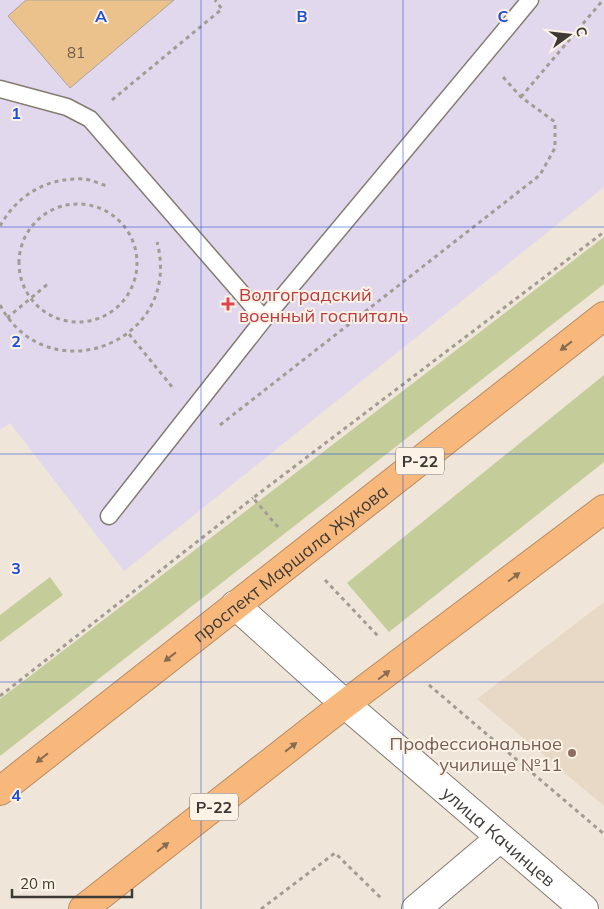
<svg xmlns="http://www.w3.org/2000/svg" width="604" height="909" viewBox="0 0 604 909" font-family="Mulish,sans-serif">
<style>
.built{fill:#e8d9c6}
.medical{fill:#e1d8ed}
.green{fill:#c4cd9a}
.building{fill:#ecc28c;stroke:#ada498}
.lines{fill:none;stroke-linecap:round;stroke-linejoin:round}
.lane-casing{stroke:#847b70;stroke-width:19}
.street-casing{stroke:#847b70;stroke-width:30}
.secondary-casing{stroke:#847b70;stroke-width:30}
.highway-casing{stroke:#b78c63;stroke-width:30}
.path{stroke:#a39c93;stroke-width:3;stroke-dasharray:4 4;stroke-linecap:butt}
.lane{stroke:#fff;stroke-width:16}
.street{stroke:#fff;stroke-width:28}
.secondary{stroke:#fff;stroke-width:28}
.highway{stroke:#f8b87c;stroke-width:28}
.oneway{fill:#886c51}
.grid{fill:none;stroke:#1d4ed8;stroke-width:1;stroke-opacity:0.55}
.health-dot{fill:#e0444e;stroke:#fcf2e5;stroke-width:2}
.education-dot{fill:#8d6e63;stroke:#fcf2e5;stroke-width:2}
.labels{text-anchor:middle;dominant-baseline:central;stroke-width:4;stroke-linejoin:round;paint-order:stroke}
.number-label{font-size:15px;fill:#695c4b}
.shield{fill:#fcf2e5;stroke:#76716a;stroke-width:1}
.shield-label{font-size:16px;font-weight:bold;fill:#3d3a35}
.health-label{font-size:18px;fill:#be3a42;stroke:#fcf2e5;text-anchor:start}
.street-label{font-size:18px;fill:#3d3a35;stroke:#fcf2e5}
.education-label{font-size:18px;fill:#785e54;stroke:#fcf2e5;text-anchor:end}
.grid-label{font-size:16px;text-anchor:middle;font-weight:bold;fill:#1d4ed8;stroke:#fcf2e5;stroke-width:4;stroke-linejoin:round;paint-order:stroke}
</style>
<rect width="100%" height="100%" fill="#efe5d8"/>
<path class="built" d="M604 602V806L477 699Z"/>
<path class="medical" d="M0 0H604V187L124 571 10 423 0 430Z"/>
<path class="green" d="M604 237V284L0 756V699Z
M604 375V462L389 632 347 583Z
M50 577 63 595 0 642V615Z"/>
<path class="building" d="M26 0H174L70 88 8 16Z"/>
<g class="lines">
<g class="lane-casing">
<path id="lane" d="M0 89 67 107 90 119 264 319 530 0
M109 516 264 319"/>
</g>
<g class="street-casing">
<path id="street" d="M416 909 500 838"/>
</g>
<g class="secondary-casing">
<g id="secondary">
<path id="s1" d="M235 605 345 704 584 909"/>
</g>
</g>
<g class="highway-casing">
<g id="highway">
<path id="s2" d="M0 791 604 316"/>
<path d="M83 909 345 704 604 509"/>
</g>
</g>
<path class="path" d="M521 97 603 0
M112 100 222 9 215 0
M19 263a59 59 0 1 1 118 0a59 59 0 1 1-118 0Z
M0 226C18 194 48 177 85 179 92 180 100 184 107 186
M0 305C48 395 184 342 157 242
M7 318 49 283
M129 334 173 388
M220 425 540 175 555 148V122L521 97 503 77
M278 527 253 498 604 232
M325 580 378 636
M429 685 604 834
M0 696 253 498
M261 909 335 853 382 899"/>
<use href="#lane" class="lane"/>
<use href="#street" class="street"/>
<use href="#secondary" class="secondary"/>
<use href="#highway" class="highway"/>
</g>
<defs><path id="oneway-solid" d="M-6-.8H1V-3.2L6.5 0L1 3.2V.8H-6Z" transform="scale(1.25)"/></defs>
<g class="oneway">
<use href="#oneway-solid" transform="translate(566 346) rotate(142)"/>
<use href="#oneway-solid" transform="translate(514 577) rotate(-37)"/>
<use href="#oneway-solid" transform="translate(170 657) rotate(142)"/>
<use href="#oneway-solid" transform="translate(384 675) rotate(-37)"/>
<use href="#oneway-solid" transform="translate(291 747) rotate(-38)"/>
<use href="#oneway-solid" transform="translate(42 758) rotate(142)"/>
<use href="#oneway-solid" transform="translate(163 847) rotate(-38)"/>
</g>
<path class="grid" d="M201 0V909M403 0V909M0 227H604M0 454H604M0 682H604"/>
<path class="health-dot" d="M225.5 296.5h5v5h5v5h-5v5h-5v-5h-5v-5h5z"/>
<circle class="education-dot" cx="572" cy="753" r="5"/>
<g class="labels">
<g class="number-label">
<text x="76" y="52">81</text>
</g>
<g class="shield">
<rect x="396" y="447.5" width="48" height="27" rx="4"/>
<rect x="190" y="793.5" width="48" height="27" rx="4"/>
</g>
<g class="shield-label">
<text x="420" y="461">Р-22</text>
<text x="214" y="807">Р-22</text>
</g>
<g class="health-label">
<text x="239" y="294">Волгоградский<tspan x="239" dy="21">военный госпиталь</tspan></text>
</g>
<g class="street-label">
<text stroke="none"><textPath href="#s2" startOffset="369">проспект Маршала Жукова</textPath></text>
<text stroke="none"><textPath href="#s1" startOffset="351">улица Качинцев</textPath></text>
</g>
<g class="education-label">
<text x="562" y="743">Профессиональное<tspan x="562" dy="21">училище №11</tspan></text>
</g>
</g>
<g class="grid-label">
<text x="101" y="22">A</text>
<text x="302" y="22">B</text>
<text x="503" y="22">C</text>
<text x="16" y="119">1</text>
<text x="16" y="347">2</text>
<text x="16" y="574">3</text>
<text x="16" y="801">4</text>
</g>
<g transform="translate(569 35) rotate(75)" stroke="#fcf2e5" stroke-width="4" paint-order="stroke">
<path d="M0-4L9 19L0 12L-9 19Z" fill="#3d3a35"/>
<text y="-8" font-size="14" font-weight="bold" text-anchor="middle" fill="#3d3a35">С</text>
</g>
<path d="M12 889v8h120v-8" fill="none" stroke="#3d3a35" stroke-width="2.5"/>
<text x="20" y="889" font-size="15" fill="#3d3a35" stroke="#fcf2e5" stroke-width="4" paint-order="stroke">20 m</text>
</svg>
